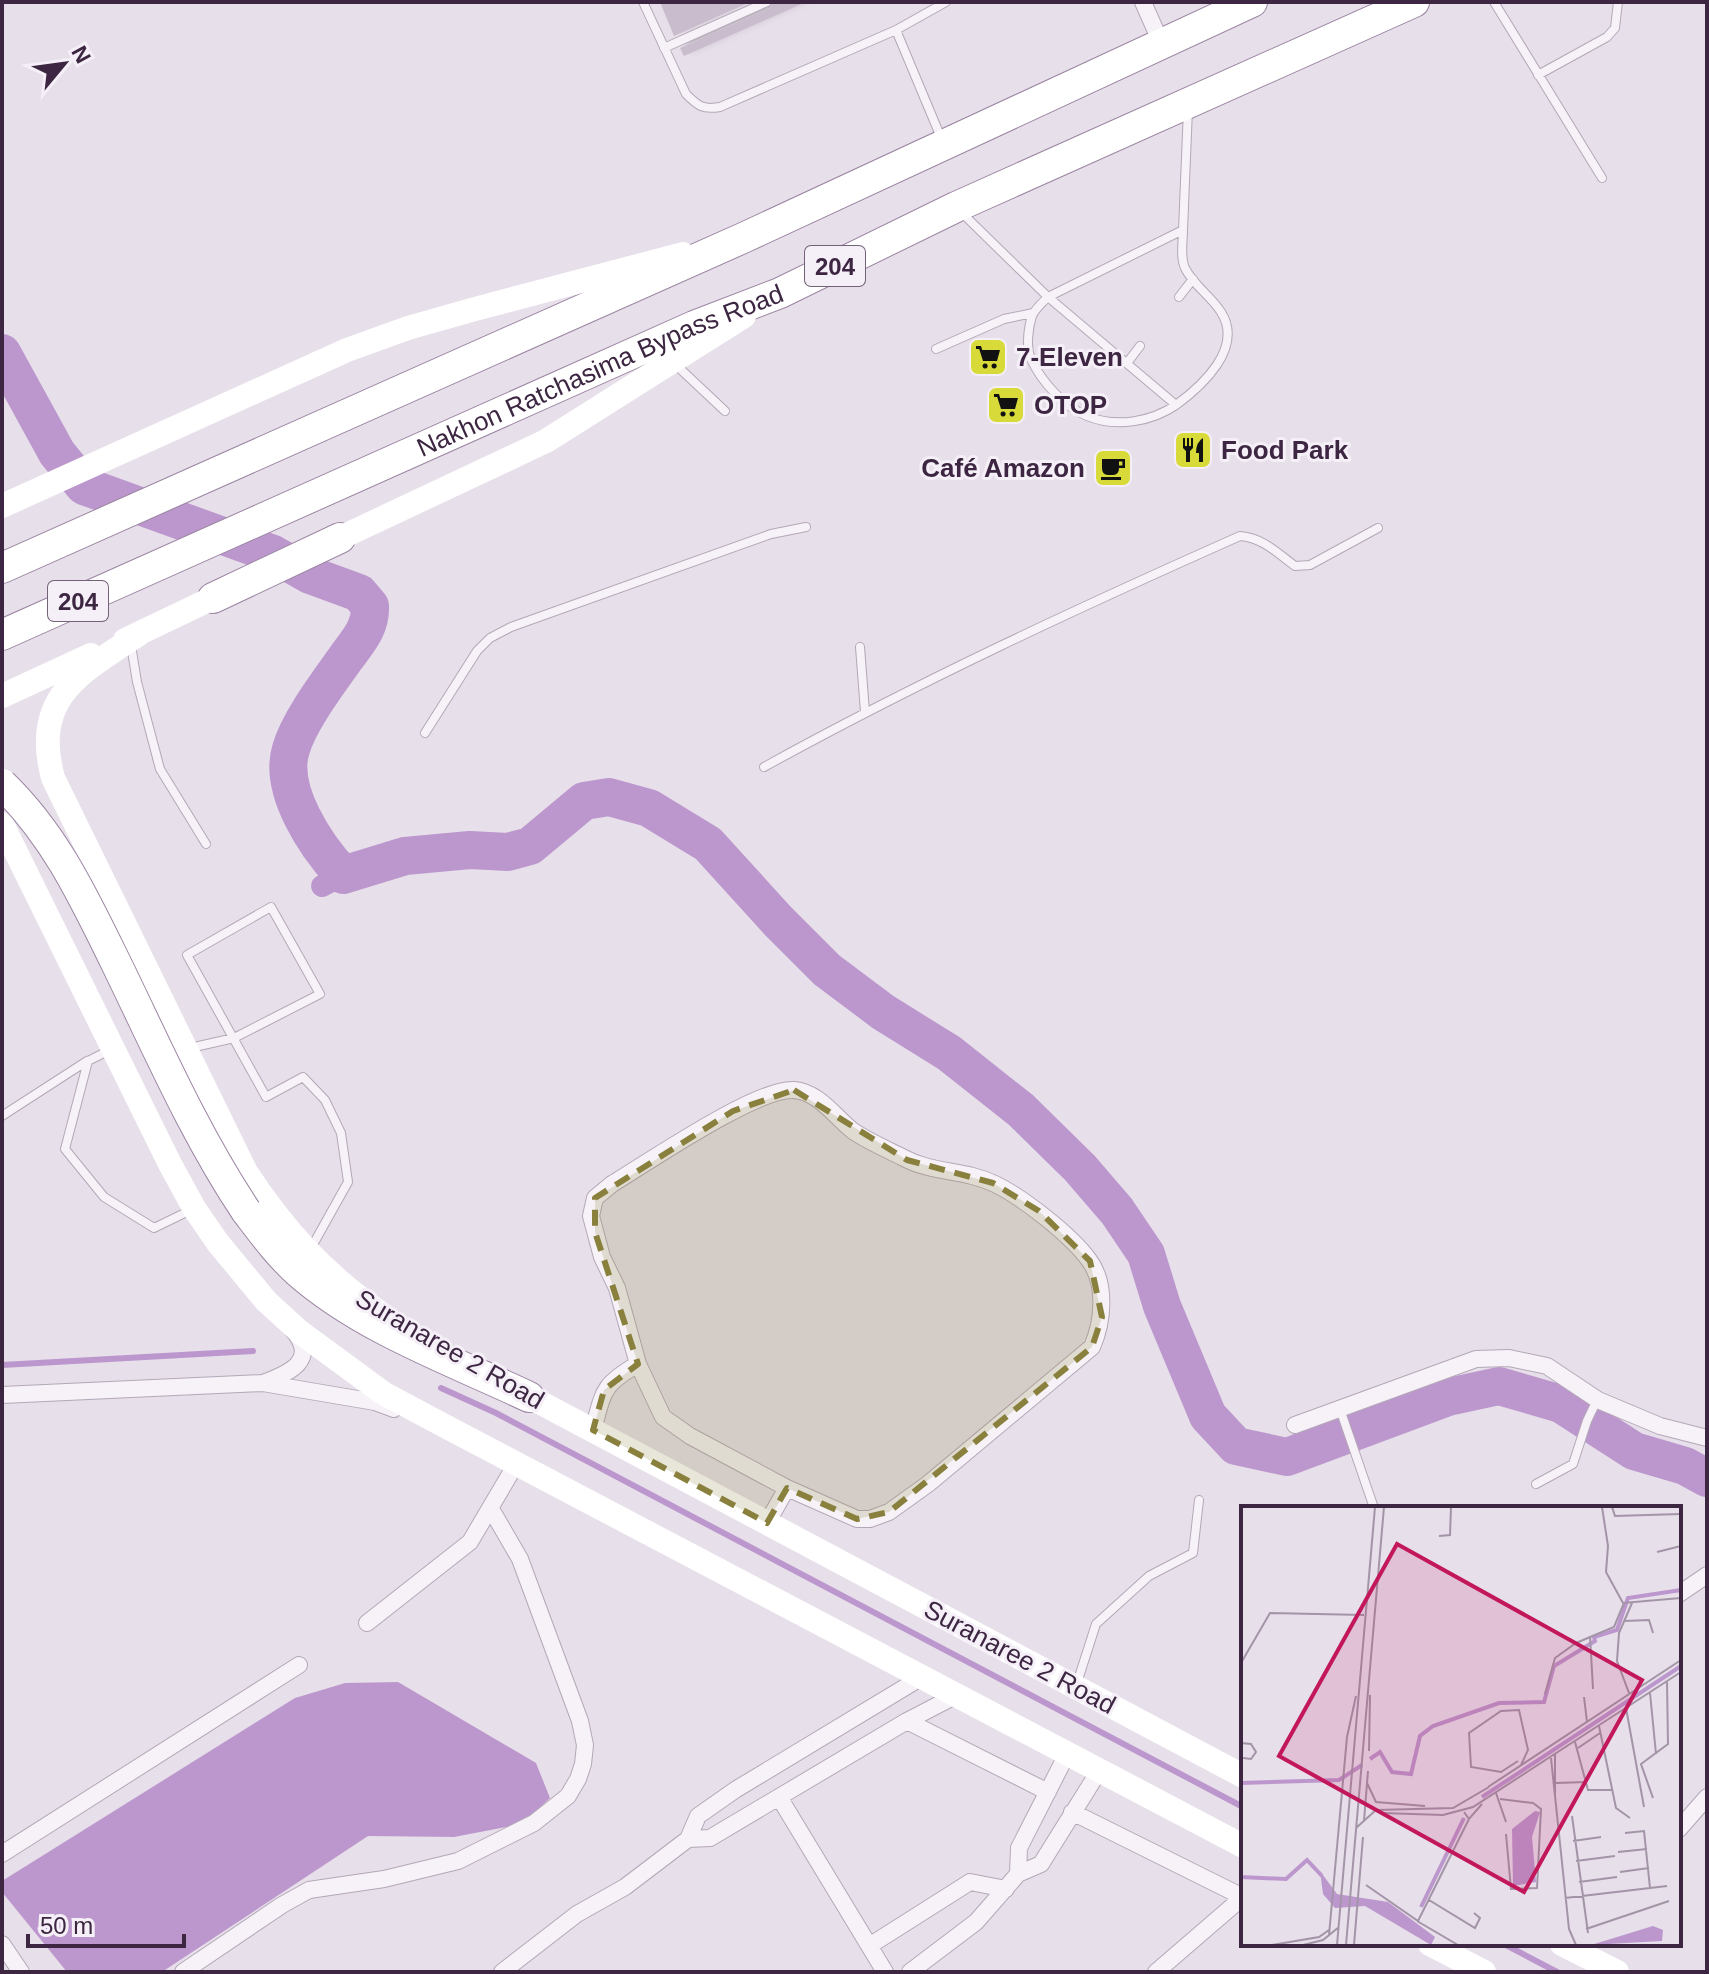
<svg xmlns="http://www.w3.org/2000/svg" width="1709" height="1974" viewBox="0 0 1709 1974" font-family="Helvetica,sans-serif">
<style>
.water{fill:#bc97cd}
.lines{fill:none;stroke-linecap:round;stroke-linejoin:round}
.stream{stroke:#bc97cd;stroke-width:6}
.canal{stroke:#bc97cd;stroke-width:22}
.river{stroke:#bc97cd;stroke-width:38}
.building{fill:#c9bccd;filter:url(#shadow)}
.lane-casing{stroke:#b4a8b8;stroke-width:10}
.street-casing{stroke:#b4a8b8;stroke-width:18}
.highway-casing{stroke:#9b85a2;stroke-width:32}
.lane{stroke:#f6f2f7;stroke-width:8}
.street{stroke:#f6f2f7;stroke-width:16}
.secondary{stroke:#fff;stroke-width:24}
.highway{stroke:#fff;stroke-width:30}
.highway-bridge-casing{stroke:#9b85a2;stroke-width:32;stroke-linecap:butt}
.highway-bridge{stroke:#fff;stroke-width:30}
.marked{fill:#8a803e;fill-opacity:0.2;stroke:#8a803e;stroke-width:6;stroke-dasharray:16 10;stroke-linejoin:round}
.labels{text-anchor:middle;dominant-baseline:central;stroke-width:6;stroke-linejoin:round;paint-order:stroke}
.shield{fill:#f5eff7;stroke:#746278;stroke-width:2}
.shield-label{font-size:24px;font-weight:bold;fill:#3d2642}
.poi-label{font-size:26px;font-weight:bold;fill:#3d2642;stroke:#f5eff7;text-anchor:start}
.street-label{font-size:26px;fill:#3d2642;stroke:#f5eff7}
.inset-river{fill:none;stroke:#bc97cd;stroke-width:4}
.inset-road{fill:none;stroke:#a395a7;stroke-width:2}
.view{fill:#c2185b;fill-opacity:0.15;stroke:#c2185b;stroke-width:4}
.inset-edge{fill:none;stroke:#3d2642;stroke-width:4}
</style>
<defs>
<filter id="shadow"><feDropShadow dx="6" dy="-6" stdDeviation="4" flood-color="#0004"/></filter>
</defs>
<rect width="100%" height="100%" fill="#e7dfea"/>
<path class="water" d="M398 1682 536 1763 550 1798 522 1824 454 1837 368 1836 162 1972H67L2 1892V1881L295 1698 345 1683Z"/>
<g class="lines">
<path class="stream" d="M2 1365 253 1351
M441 1388 496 1413 1243 1807
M1504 1944 1557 1972"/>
<path class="canal" d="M322 886 343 875"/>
<path class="river" d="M2 353 57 453 84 486 273 554 310 575 359 593 370 606C371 628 358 641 345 659 328 683 299 721 291 749 278 790 316 846 343 875L405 856 470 850 508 852 530 846 584 801 609 797 649 808 708 844 778 921 827 970 883 1012 949 1053 1021 1110 1080 1168 1117 1211 1146 1254 1162 1306 1208 1416 1236 1446 1287 1457 1448 1397 1499 1386 1561 1404 1634 1451 1685 1466 1707 1478"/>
</g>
<path class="building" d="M660 2H750L674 36Z
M774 2H806L684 56 680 48 770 8Z"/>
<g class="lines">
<g class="lane-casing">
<path id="lane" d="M643 2 686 94C698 106 703 110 720 107L896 30 946 2
M1494 2 1602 178
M896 30 942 140
M664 48 767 2
M1538 75 1607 37 1615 28 1618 2
M961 212 1048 297 1183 230 1188 109
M1179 297 1193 279
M936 349 1004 319 1033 313
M1127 363 1140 346
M676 365 725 411
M1176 405C1151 422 1116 428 1087 416 1064 407 1041 381 1031 359 1026 348 1028 328 1032 316 1035 309 1042 303 1048 297L1176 405C1202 386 1244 348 1221 312 1211 296 1193 285 1185 268 1180 258 1183 241 1183 230
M131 645 137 682 160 769 206 844
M860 647 865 712
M425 733 477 651 490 638 511 627 771 534 806 527
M764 767C918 682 1078 608 1240 536 1263 538 1276 552 1295 566L1310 565 1378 528
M190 1048 234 1038 320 994 271 907 187 955 266 1097 303 1077 325 1100 341 1133 348 1182 310 1250
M112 1049 88 1061 65 1149 104 1197 154 1228 193 1209
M2 1116 87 1061
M1340 1409 1374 1508
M1536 1484 1573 1464 1587 1421 1597 1400
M1077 1683 1096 1624 1149 1576 1193 1553 1199 1500"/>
</g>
<g class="street-casing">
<path id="street" d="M1143 2 1162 45
M292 1329C319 1360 290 1373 263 1383L375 1402 394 1409
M2 1395 263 1383
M1295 1425 1476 1359 1509 1358 1547 1366 1598 1400 1660 1426 1707 1438
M593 1430C604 1390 602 1385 638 1364
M767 1523 787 1488 857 1519H870L889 1512 928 1484 1092 1347C1103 1322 1107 1284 1089 1260 1071 1235 1022 1197 995 1184 964 1169 933 1174 902 1157 886 1149 868 1141 853 1131 835 1117 819 1092 794 1090 758 1087 647 1163 612 1184L595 1198 591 1216 602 1257 617 1288 638 1364 663 1417 690 1436 787 1488
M1679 1594 1707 1575
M367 1623 470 1542 516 1464
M907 1721 1048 1792
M779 1797 885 1972
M1072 1812 1243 1897
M1679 1829 1707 1797
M688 1839 710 1838 907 1721 957 1695
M2 1854 299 1665
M1018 1874 1019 1848 1067 1754
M2 1944 21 1972
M869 1946 970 1882 1006 1889
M183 1972 282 1905 309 1890 384 1879 458 1861 534 1823 568 1796 578 1779 583 1764 585 1745 580 1721 520 1559 491 1509
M502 1972 577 1914 625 1887 688 1839 698 1816 735 1790 922 1677
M910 1972 976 1922 1018 1874 1041 1864 1099 1771
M1156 1972 1243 1897"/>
</g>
<g class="highway-casing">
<g id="highway">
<path d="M2 568 743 238 1252 2"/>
<path d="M213 598 340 538"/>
<path id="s1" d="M2 635 694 326 780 293 956 207 1414 2"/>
<path d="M246 1211C262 1232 278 1254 298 1272 363 1329 451 1360 529 1397"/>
</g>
</g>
<use href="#lane" class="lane"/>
<use href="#street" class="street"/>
<path class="secondary" d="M2 506 347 350 408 328 475 309 683 254
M340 538 546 441 744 316
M139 634C81 673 31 696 53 778L246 1172C285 1231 324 1274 383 1315
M125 640 213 598
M2 696 91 655
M2 824 170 1164 194 1208 218 1243 266 1301 300 1332 383 1393 441 1424 1243 1846
M513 1388 1243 1776
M1430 1944 1484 1972
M1562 1944 1617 1972"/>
<use href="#highway" class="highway"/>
<g class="highway-bridge-casing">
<path id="highway-bridge" d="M2 784C55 835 84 898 116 963 157 1047 194 1133 246 1211"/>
</g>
<use href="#highway-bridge" class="highway-bridge"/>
</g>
<path class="marked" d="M794 1090 907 1160 993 1183 1039 1211 1090 1261 1102 1317 1092 1347 889 1512 857 1519 787 1488 767 1523 593 1430 604 1390 638 1364 595 1232V1198L733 1111Z"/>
<defs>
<g id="supermarket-square" transform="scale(2)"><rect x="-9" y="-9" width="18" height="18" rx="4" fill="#d7da39" stroke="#f5eff7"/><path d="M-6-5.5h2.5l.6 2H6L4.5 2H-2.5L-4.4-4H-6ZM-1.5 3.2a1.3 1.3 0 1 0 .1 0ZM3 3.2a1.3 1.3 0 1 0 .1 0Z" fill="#111"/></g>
<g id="restaurant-square" transform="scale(2)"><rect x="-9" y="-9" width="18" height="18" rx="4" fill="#d7da39" stroke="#f5eff7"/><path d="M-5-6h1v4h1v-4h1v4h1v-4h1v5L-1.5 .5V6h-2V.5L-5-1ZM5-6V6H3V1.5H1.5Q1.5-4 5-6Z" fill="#111"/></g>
<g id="cafe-square" transform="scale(2)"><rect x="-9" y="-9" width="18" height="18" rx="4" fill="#d7da39" stroke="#f5eff7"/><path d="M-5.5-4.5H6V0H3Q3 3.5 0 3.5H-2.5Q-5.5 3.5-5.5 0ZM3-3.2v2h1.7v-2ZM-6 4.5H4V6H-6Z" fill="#111"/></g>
</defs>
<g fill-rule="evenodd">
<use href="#supermarket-square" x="988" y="357"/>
<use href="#supermarket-square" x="1006" y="405"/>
<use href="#restaurant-square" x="1193" y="450"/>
<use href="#cafe-square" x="1113" y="468"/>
</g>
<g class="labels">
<g class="shield">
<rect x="805" y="246" width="60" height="40" rx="6"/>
<rect x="48" y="581" width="60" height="40" rx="6"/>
</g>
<g class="shield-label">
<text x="835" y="266">204</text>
<text x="78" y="601">204</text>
</g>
<g class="poi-label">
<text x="1016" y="357">7-Eleven</text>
<text x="1034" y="405">OTOP</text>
<text x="1221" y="450">Food Park</text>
<text x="1085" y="468" text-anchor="end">Café Amazon</text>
</g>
<g class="street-label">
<text stroke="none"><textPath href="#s1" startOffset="654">Nakhon Ratchasima Bypass Road</textPath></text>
<text transform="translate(450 1349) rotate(30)">Suranaree 2 Road</text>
<text transform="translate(1020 1657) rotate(28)">Suranaree 2 Road</text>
</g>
</g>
<g transform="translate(1241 1506)">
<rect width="440" height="440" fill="#e7dfea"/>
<path d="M294 305 299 306 291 331 295 376 272 380 271 323ZM79 365 96 388 147 396 194 431 190 439 124 400 94 402 82 388ZM412 420 422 424 421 435 350 439Z" fill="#bc97cd"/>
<path class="inset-river" d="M129 253 139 246 151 266 170 268 179 230 192 220 258 197 303 196 313 160 354 135 353 131 376 124 387 92 440 84M0 277 98 274 121 259M241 291 440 160M0 371 45 373 66 354 81 370M180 401 223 312"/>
<path class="inset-road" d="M361 1 367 40 365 66 382 97 440 92M371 1 374 10 440 8M198 30 209 29 210 1M416 46 440 40M383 115 408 114 412 127M349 130 352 183M0 157 29 107 123 109M388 187 376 155 378 127 391 97M409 187 415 248M304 188 314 152 335 137 373 121 383 97M343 191 346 216M385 202 403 301M358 220 375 302 389 312M334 236 347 284H371M0 237 10 238 15 246 10 253 2 252M337 242 359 227M128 245 129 189M310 252 328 423 335 439M277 255 260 266 230 261 228 227 260 205 278 204 287 244 280 259M126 277 135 296 184 300M315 277 346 276M247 281 440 154M255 287 265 316M314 291V248M412 292 400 258 427 238 426 176M259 293 292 297 300 303 296 382 270 383 265 328M223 306 228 313 241 298M141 307 202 309 232 301 440 166M331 310 347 427M123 315 127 265M115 322 135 304 212 302 248 281M384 327 403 325 409 382M332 335 360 331M377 346 406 343M335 355 374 350M379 366 408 362M338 376 376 371M125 379 177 415 228 313M324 392 426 380M188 394 234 422 239 412 233 407M176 415 217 439M345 423 428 395M88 429 106 231 115 190M31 439 78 431 88 424M62 439 82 434 98 421M87 439H125M96 439 134 1M105 439 143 1M113 439 122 331"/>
<path class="view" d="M156 38 401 174 283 386 38 250Z"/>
<rect width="440" height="440" class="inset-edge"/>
</g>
<rect width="1709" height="1974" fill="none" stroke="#3d2642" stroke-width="8"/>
<g transform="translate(64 64) rotate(61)" stroke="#f5eff7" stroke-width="6" paint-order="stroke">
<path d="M0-6L14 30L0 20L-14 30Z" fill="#3d2642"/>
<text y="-12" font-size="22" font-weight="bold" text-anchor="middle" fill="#3d2642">N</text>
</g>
<path d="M28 1934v12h156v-12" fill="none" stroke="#3d2642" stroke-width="4"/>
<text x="40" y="1934" font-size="24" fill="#3d2642" stroke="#f5eff7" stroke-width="6" paint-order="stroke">50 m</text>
</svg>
